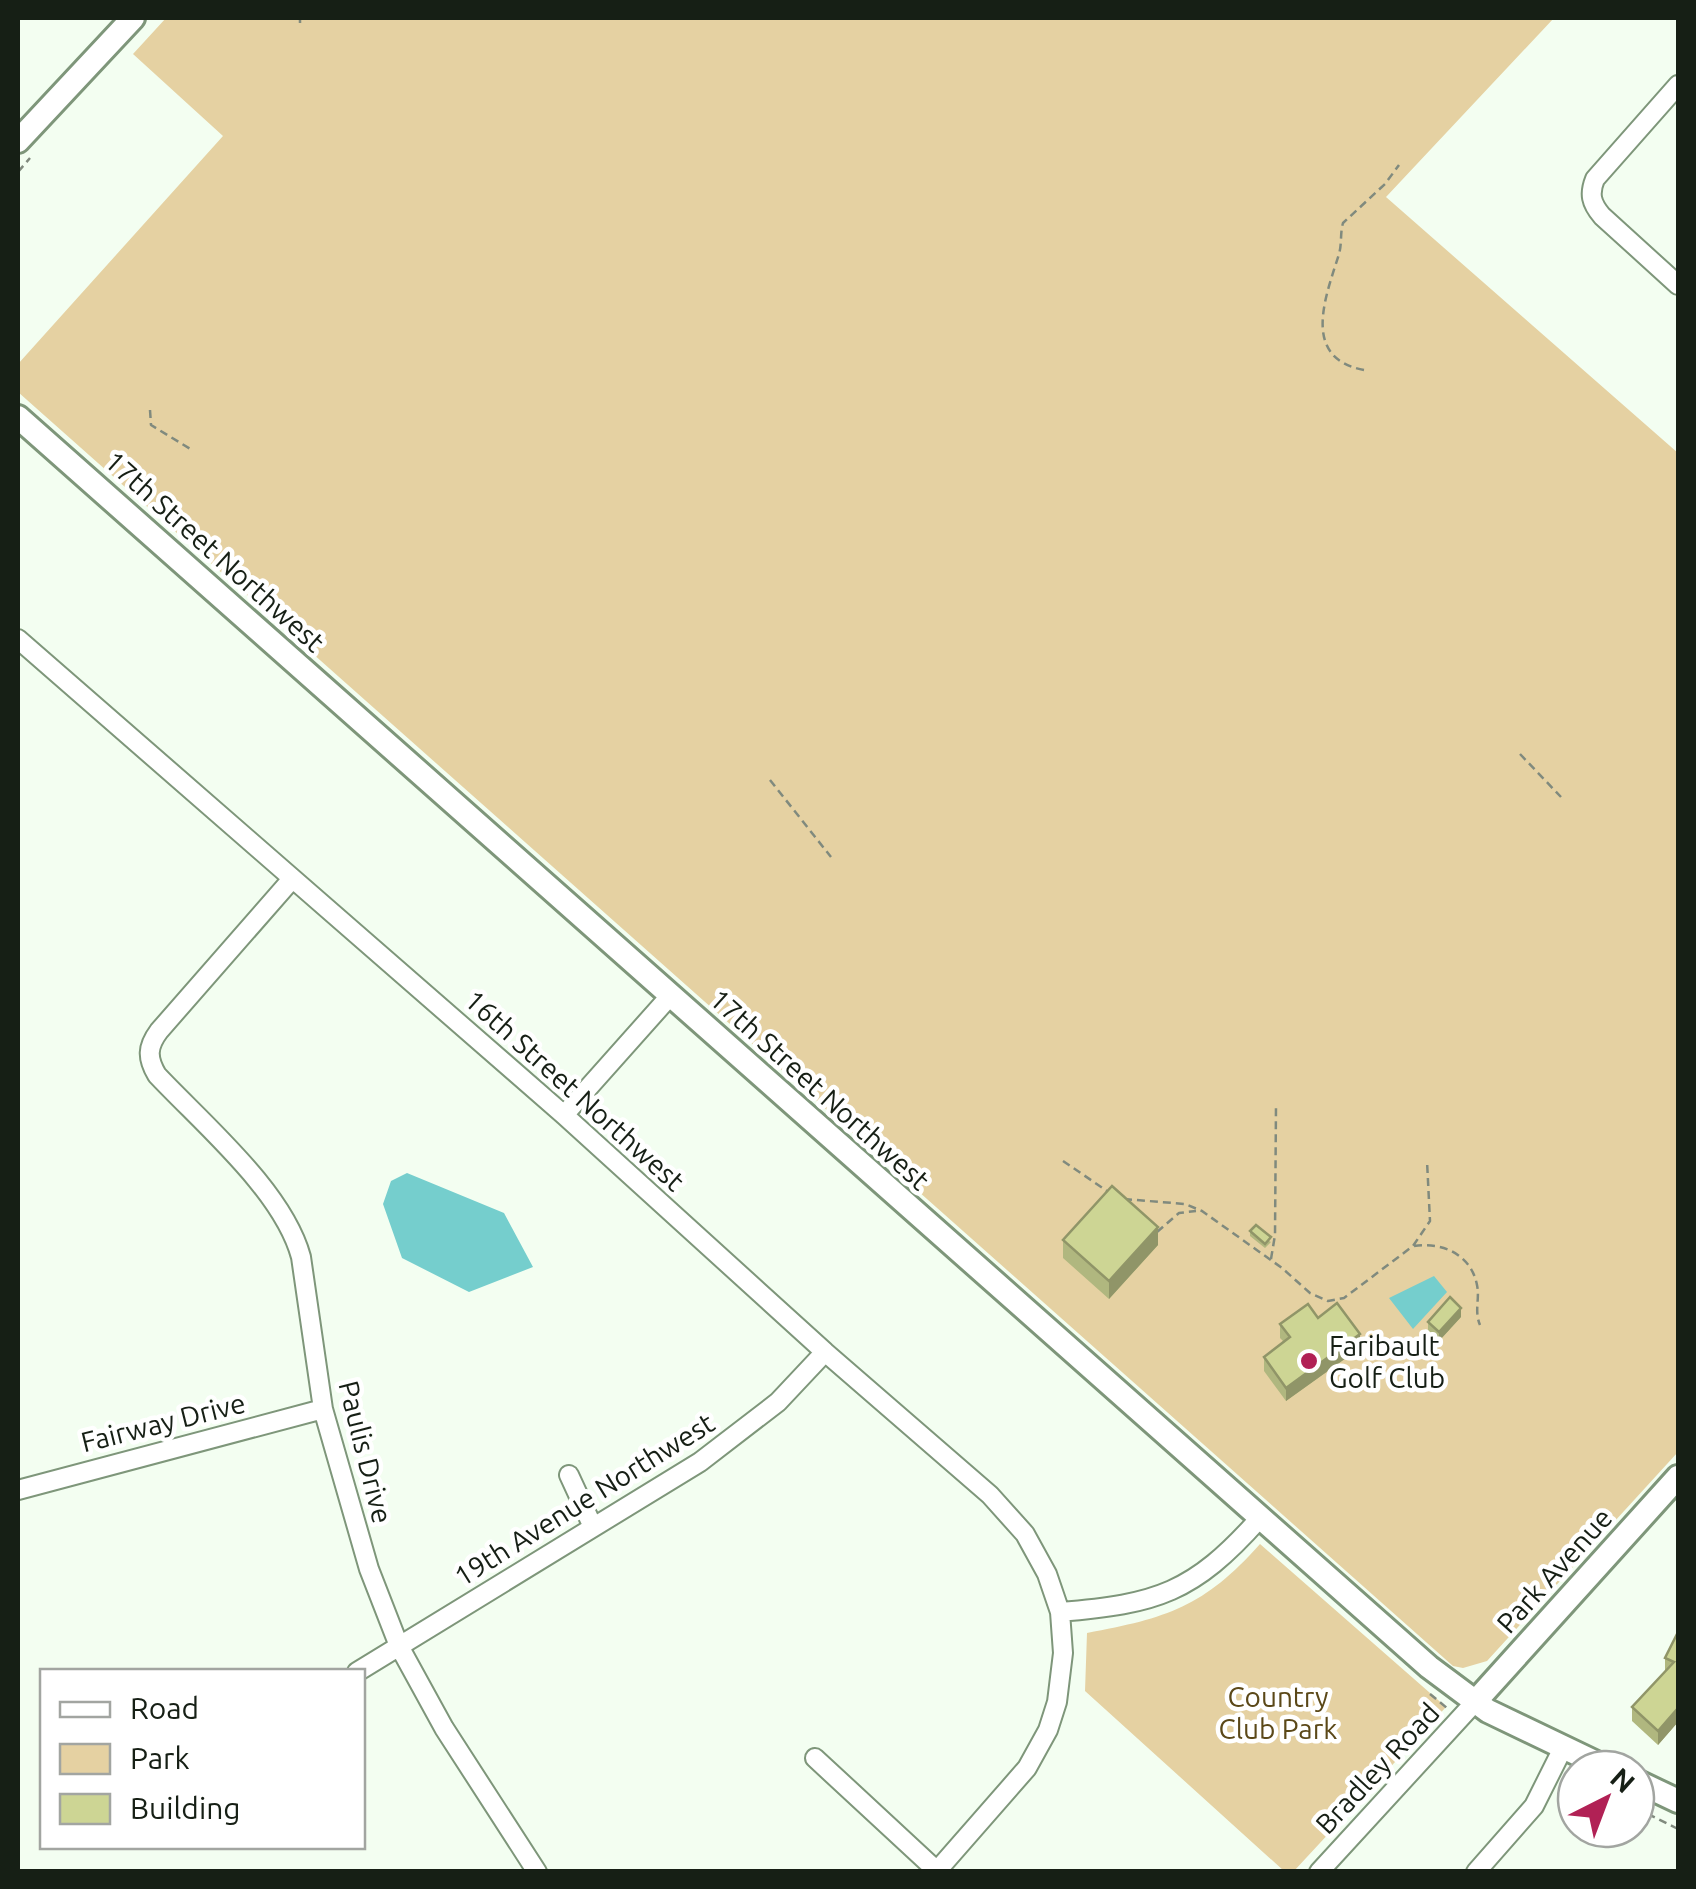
<svg xmlns="http://www.w3.org/2000/svg" width="1696" height="1889" viewBox="0 0 1696 1889" font-family="Ubuntu,sans-serif">
<style>
.green{fill:#e5d1a2}
.water{fill:#75cecd}
.lines{fill:none;stroke-linecap:round;stroke-linejoin:round}
.minor-casing{stroke:#7e967a;stroke-width:22}
.tertiary-casing{stroke:#7e967a;stroke-width:28}
.path{stroke:#808a7e;stroke-width:2.5;stroke-dasharray:8 5;stroke-linecap:butt}
.minor{stroke:#fff;stroke-width:18}
.tertiary{stroke:#fff;stroke-width:22}
.wall{fill:#b0b77f}
.shaded-wall{fill:#909568}
.building{fill:#cdd594;stroke:#909568;stroke-width:2.5}
.poi-dot{fill:#b12155;stroke:#fff;stroke-width:4}
.labels{text-anchor:middle;dominant-baseline:central;stroke-width:9;stroke-linejoin:round;paint-order:stroke}
.street-label{font-size:28px;fill:#161f15;stroke:#fff}
.poi-label{font-size:28px;fill:#161f15;stroke:#fff;text-anchor:start}
.park-label{font-size:28px;fill:#5b4818;stroke:#fff}
</style>
<rect width="100%" height="100%" fill="#f3fef1"/>
<path class="green" d="M166 18H1554L1386 197 1678 453V1452L1487 1661 1463 1668 1453 1666 18 392V364L223 136 133 54Z
M1260 1544 1446 1707 1294 1871H1284L1085 1691 1087 1633C1167 1618 1204 1607 1260 1544Z"/>
<path class="water" d="M407 1173 504 1213 533 1267 469 1292 402 1258 383 1204 391 1181Z
M1434 1276 1447 1292 1413 1329 1389 1298Z"/>
<g class="lines">
<g class="minor-casing">
<path id="minor" d="M1678 85 1595 179C1589 194 1591 203 1602 216L1678 285
M18 639 564 1115 825 1352 990 1495 1025 1534 1047 1574 1060 1612 1063 1653 1057 1702 1048 1730 1027 1768 936 1872
M292 879 159 1031C147 1047 147 1058 157 1075 204 1125 283 1191 301 1257L323 1409 369 1569 399 1646 444 1728 537 1872
M564 1115 670 996
M569 1475 593 1527
M18 1490 323 1409
M1060 1612C1157 1604 1193 1593 1259 1519
M357 1672 700 1462 778 1402 825 1352
M815 1758 937 1871
M1319 1872 1475 1702
M1476 1872 1534 1806 1563 1748"/>
</g>
<g class="tertiary-casing">
<path id="tertiary" d="M18 141 133 18
M18 417 1429 1667 1488 1711 1609 1769
M1475 1702 1678 1477
M1636 1781 1678 1801"/>
</g>
<path class="path" d="M300 23V18
M18 172 30 158
M1364 370C1300 358 1326 296 1339 254 1342 244 1340 233 1343 223L1385 184 1399 165
M150 410 151 425 192 450
M1520 754 1561 797
M770 780 831 857
M1063 1161 1107 1191
M1124 1199 1185 1204 1202 1211 1282 1268 1310 1293 1328 1301 1344 1298 1413 1246 1430 1221 1427 1161
M1157 1232 1179 1213 1196 1211
M1414 1246C1442 1242 1471 1254 1477 1285 1480 1299 1474 1311 1480 1325
M1271 1259 1275 1235 1276 1105
M1430 1694 1447 1708
M1636 1808 1678 1829"/>
<use href="#minor" class="minor"/>
<use href="#tertiary" class="tertiary"/>
</g>
<path class="wall" d="M1250 1231 1271 1242 1265 1248 1250 1236Z
M1063 1240 1158 1245 1109 1299 1063 1258Z
M1461 1317 1439 1341 1428 1331V1322Z
M1318 1318 1360 1348 1286 1401 1264 1371V1357L1284 1342 1280 1338V1324Z
M1678 1632V1722L1658 1745 1632 1721V1707L1665 1671V1658Z"/>
<path class="shaded-wall" d="M1158 1227V1245L1109 1299V1281Z
M1461 1308V1317L1439 1341V1332Z
M1360 1334V1348L1286 1401V1388Z
M1678 1708V1722L1658 1745V1731Z"/>
<path class="building" d="M1112 1186 1158 1227 1109 1281 1063 1240Z
M1256 1225 1271 1237 1265 1244 1250 1231Z
M1450 1297 1461 1308 1439 1332 1428 1322Z
M1337 1303 1360 1334 1286 1388 1264 1357 1290 1337 1280 1324 1308 1304 1318 1318Z
M1678 1632V1708L1658 1731 1632 1707 1674 1662 1665 1658Z"/>
<circle class="poi-dot" cx="1309" cy="1361" r="10"/>
<g class="labels">
<g class="street-label">
<text transform="translate(215 551) rotate(42)">17th Street Northwest</text>
<text transform="translate(820 1089) rotate(42)">17th Street Northwest</text>
<text transform="translate(575 1090) rotate(42)">16th Street Northwest</text>
<text transform="translate(163 1422) rotate(-14)">Fairway Drive</text>
<text transform="translate(366 1452) rotate(76)">Paulis Drive</text>
<text transform="translate(584 1499) rotate(-32)">19th Avenue Northwest</text>
<text transform="translate(1554 1570) rotate(-48)">Park Avenue</text>
<text transform="translate(1377 1768) rotate(-47)">Bradley Road</text>
</g>
<g class="poi-label">
<text x="1329" y="1345">Faribault<tspan x="1329" dy="32">Golf Club</tspan></text>
</g>
<g class="park-label">
<text x="1278" y="1696">Country<tspan x="1278" dy="32">Club Park</tspan></text>
</g>
</g>
<rect width="1696" height="1889" fill="none" stroke="#161f15" stroke-width="40"/>
<rect x="40" y="1669" width="325" height="180" fill="#ffffff" stroke="#a2a5a1" stroke-width="2.5"/>
<rect x="60" y="1702" width="50" height="15" fill="#ffffff" stroke="#a2a5a1" stroke-width="2.5"/>
<text x="130" y="1719" font-size="30" fill="#161f15">Road</text>
<rect x="60" y="1744" width="50" height="30" fill="#e5d1a2" stroke="#a2a5a1" stroke-width="2.5"/>
<text x="130" y="1769" font-size="30" fill="#161f15">Park</text>
<rect x="60" y="1794" width="50" height="30" fill="#cdd594" stroke="#a2a5a1" stroke-width="2.5"/>
<text x="130" y="1819" font-size="30" fill="#161f15">Building</text>
<g transform="translate(1606 1799) rotate(42)"><circle r="48" fill="#ffffff" stroke="#a2a5a1" stroke-width="2.5"/>
<path d="M0-8L18 38L0 25L-18 38Z" fill="#b12155"/>
<text y="-15" font-size="28" font-weight="bold" text-anchor="middle" fill="#161f15">N</text>
</g>
</svg>
